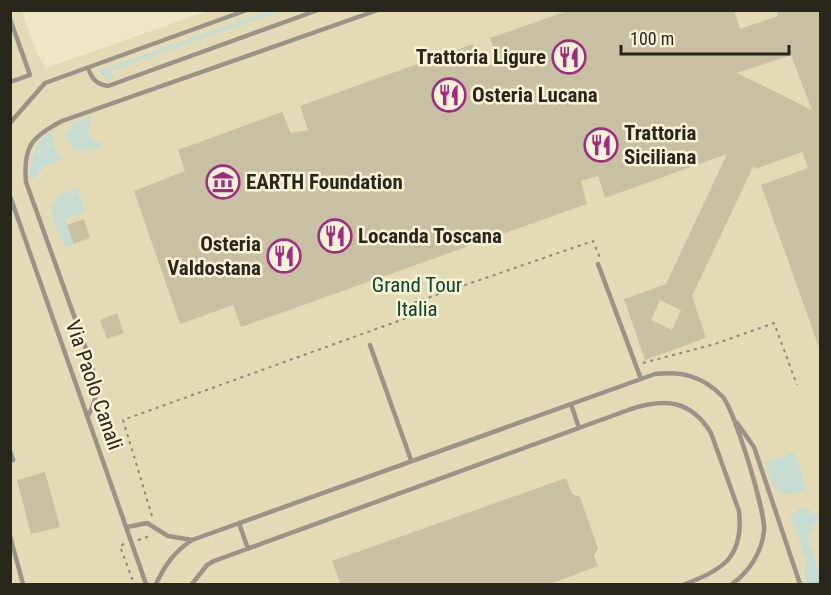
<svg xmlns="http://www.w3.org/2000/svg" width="831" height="595" viewBox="0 0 831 595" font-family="'Roboto Condensed',sans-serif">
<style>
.built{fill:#e3dbb6}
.green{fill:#c6dcd1}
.building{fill:#c7c0a2;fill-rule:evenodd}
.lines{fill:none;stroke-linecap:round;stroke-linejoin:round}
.path{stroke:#8f8a76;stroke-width:2;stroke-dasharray:3 4.5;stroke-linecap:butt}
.service{stroke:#9c9388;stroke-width:4.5}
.labels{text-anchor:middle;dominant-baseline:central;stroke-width:5;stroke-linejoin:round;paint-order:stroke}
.poi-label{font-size:21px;font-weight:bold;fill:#29261b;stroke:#faf3d6;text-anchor:start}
.park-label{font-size:21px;fill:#064731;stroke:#faf3d6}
.street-label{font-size:21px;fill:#29261b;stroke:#faf3d6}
</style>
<rect width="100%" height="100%" fill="#ede6c9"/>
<path class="built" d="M10 11H22L36 52 46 68 208 11H820V584H11Z"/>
<path class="green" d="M267 11H280L111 71 113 80 107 79 98 71Z
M91 116 88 133 93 140 101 143V146C82 152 72 157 66 134L73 123Z
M51 130H53C52 141 55 151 63 159L45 166 32 180 29 178C31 156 34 145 51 130Z
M77 188 85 212 65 219 74 244 65 247C60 233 43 207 58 196 63 192 72 190 77 188Z
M794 452 807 490C776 499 774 491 765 463Z
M800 508 807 509 820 517 807 536 820 574V584H808L804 572 807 562 790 516Z"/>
<path class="building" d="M570 10H734L740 29 778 16 776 10H820V350L761 185 808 168 802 152 755 169 754 165 692 296 706 338 645 360 624 299 666 284 727 154 605 198 598 176 581 181 587 204 241 327 233 305 180 324 134 191 185 171 178 150 282 112 291 133 308 130 300 106 473 44 481 68 498 62 490 38ZM791 55 812 110 737 73ZM660 300 681 310 672 330 651 320Z
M84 219 90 238 74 244 67 225Z
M117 313 124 333 107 339 100 320Z
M45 472 60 527 31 534 17 480Z
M566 478 572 494 580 497 598 548 594 555 598 566 547 585H341L332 561Z"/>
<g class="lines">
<path class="path" d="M643 363 715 344 774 323 797 385
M152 516 123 420 415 315 410 304 593 241 600 258
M138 540 147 537 148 533
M124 544 120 546 134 584"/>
<path class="service" d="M10 19 30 75 10 82
M88 68C92 79 96 84 108 86L318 10
M10 123 45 83 247 10
M10 196 146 584
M598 264 641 379
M370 345 411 460
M571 404 579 428
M88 416C100 393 98 388 91 363L26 182C23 147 31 137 62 121L378 10
M737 423 754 447 800 584
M10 451 13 460 10 461
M239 523 248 549
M127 527 147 523 168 536 192 540
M10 536 23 584
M156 584C165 565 174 552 192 540L655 374C682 371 702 376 722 396 734 408 766 513 764 531 762 552 749 572 732 584
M192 584 207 565 214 561 631 409C665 398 691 400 711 433L739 511C744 556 724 570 685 584"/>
</g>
<defs>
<g id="restaurant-ring" transform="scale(1.725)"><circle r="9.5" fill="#faf3d6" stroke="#a12a83" stroke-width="1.5"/><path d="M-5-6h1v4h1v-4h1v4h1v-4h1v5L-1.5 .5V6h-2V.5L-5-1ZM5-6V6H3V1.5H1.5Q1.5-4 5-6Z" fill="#a12a83"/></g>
<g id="museum-ring" transform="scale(1.725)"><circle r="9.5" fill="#faf3d6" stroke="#a12a83" stroke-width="1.5"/><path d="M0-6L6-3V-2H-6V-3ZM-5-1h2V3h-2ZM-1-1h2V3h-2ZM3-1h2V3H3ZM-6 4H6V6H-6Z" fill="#a12a83"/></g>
</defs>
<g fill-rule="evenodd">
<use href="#restaurant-ring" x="569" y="57"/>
<use href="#restaurant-ring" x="449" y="95"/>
<use href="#restaurant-ring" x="601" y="145"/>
<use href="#museum-ring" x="223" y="182"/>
<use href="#restaurant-ring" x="335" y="236"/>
<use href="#restaurant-ring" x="284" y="256"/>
</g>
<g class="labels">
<g class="poi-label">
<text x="546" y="57" text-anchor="end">Trattoria Ligure</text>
<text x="472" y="95">Osteria Lucana</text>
<text x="624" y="133">Trattoria<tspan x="624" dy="24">Siciliana</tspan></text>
<text x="246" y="182">EARTH Foundation</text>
<text x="358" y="236">Locanda Toscana</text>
<text x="261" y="244" text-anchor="end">Osteria<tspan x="261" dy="24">Valdostana</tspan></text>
</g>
<g class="park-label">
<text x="417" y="285">Grand Tour<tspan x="417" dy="24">Italia</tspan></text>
</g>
<g class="street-label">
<text transform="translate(94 385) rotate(71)">Via Paolo Canali</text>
</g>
</g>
<rect width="831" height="595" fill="none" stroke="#29261b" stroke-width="24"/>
<path d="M621 45v9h168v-9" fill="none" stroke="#29261b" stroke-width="3"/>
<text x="630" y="45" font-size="18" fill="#29261b" stroke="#faf3d6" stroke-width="4.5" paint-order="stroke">100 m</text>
</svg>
